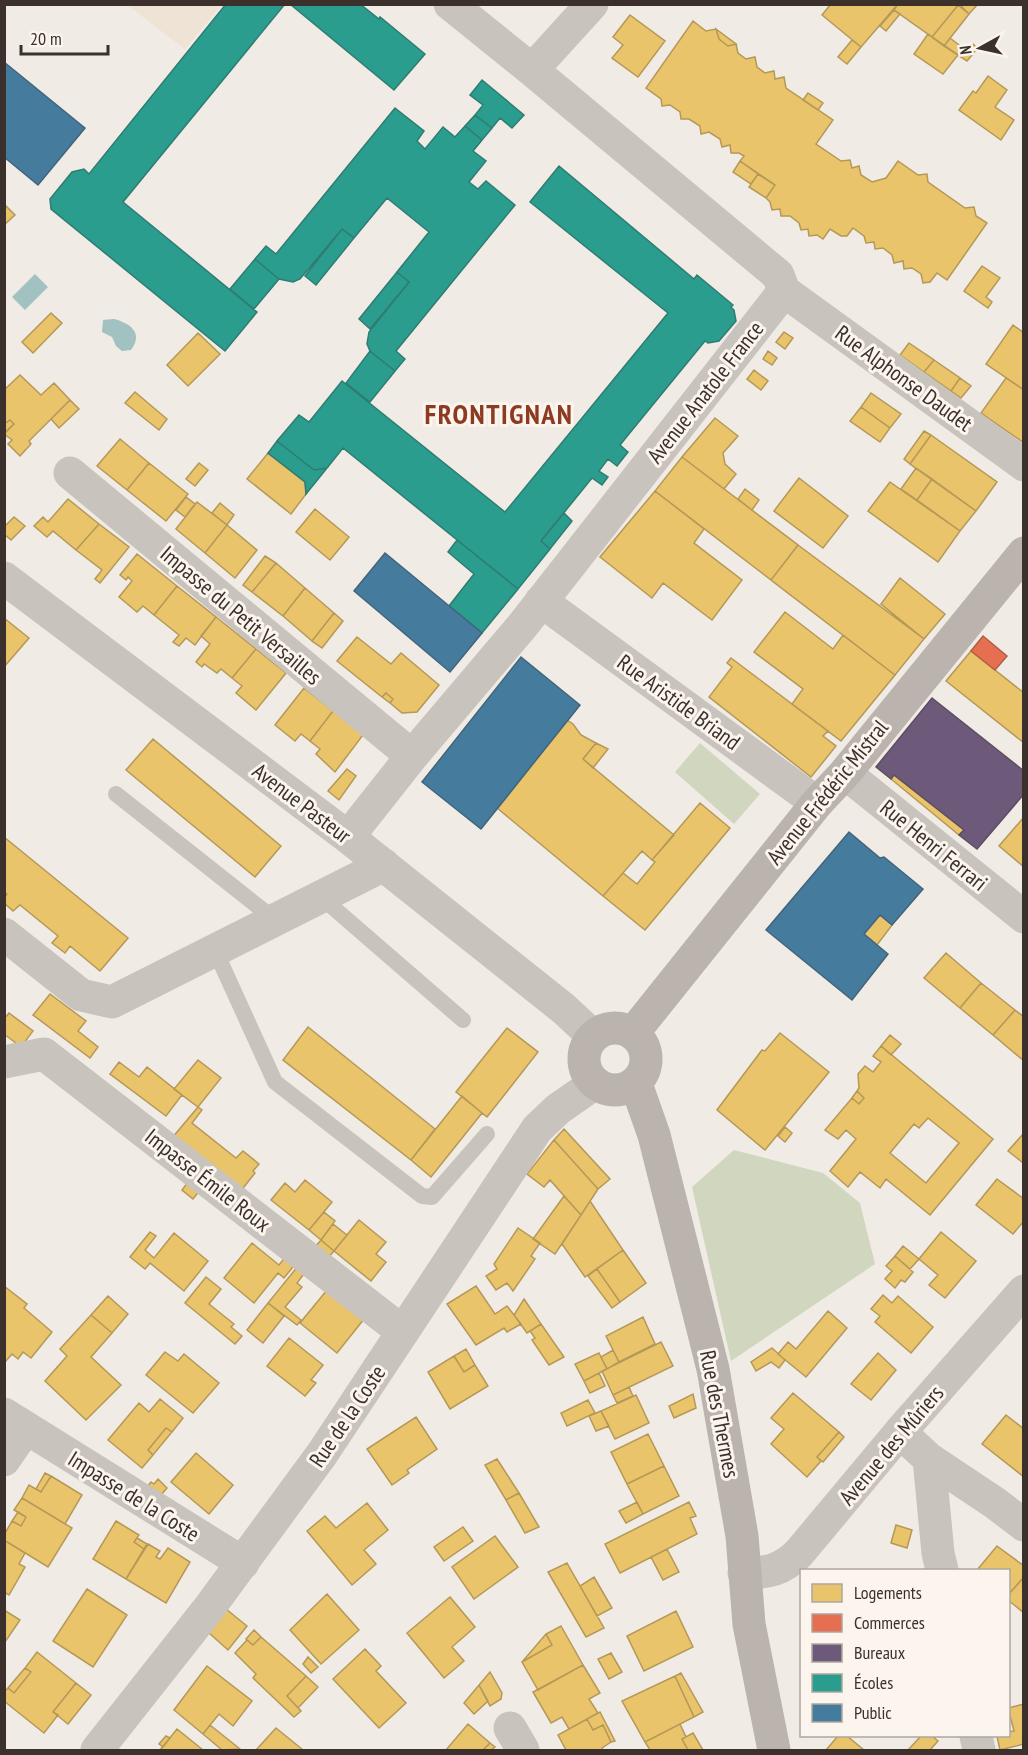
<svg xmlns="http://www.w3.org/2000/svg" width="1028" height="1755" viewBox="0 0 1028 1755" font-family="'PT Sans Narrow',sans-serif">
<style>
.green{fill:#d1d6bf}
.plaza{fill:#eee3d5}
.water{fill:#a1c2c1}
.homes{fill:#e9c46a;stroke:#b59857;stroke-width:1.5;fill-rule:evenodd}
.shops{fill:#e76f51;stroke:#b35c46;stroke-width:1.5}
.offices{fill:#6d597a;stroke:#5e4d62;stroke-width:1.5}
.schools{fill:#2a9d8f;stroke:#2f7c71;stroke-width:1.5}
.public{fill:#457b9d;stroke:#42647b;stroke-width:1.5}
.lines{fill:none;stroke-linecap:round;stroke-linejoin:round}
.lane{stroke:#c9c3be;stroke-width:16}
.street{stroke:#c9c3be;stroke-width:33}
.secondary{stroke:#bab3ae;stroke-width:33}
.labels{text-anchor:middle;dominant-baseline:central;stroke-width:6;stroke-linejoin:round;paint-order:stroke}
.street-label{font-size:22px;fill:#3b302b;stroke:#fbf5ee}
.district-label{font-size:28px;font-weight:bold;letter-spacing:1.5px;fill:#8c3b22;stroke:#fbf5ee}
</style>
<rect width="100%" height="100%" fill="#f0ebe5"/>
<path class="green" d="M700 743 760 794 734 824 675 772Z
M734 1150 823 1173 860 1203 875 1264 731 1361 692 1187Z"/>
<path class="plaza" d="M127 5 222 4V5L185 49Z"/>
<path class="water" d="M35 274 48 287 25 310 12 297Z
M114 319C130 323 144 333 131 350L122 351 116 346 112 337 102 332 103 320Z"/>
<path class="homes" d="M831 4H898L861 47 822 15Z
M898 4H959L932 37 894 10Z
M959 4H978L969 14Z
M958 5 969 14 944 46 932 37Z
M894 10 900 14 886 31 880 26Z
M630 15 665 41 638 77 612 58 623 45 613 37Z
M693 21 706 31 716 29 719 39 728 46 736 44 738 53 746 59 755 57 757 67 765 73 774 71 775 79 784 77 786 88 833 120 816 144 841 161 850 160 852 168 859 166 861 175 872 182 886 178 898 161 918 175 927 174 928 182 965 208 974 207 976 216 987 223 947 280 937 273 930 282 923 283 921 274 912 268 904 269 903 261 894 263 892 255 883 248 875 249 874 242 866 243 864 236 853 228 847 236H841L830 229 823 239 817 235 809 236 808 229 801 230 799 223 790 216H781L780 209 772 210 770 202 766 198 775 185 740 161 744 156 739 153H731L730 145 722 147 720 139 709 132 701 134 700 126 689 119H681L680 112 670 105 662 106 661 99 646 88Z
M716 29 736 44 728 46 719 39Z
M928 34 958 55 943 74 914 54Z
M950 38 972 55 967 61 944 46Z
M852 40 861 47 847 64 838 57Z
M973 44 977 48 972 55 967 51Z
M988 76 1007 90 995 107 1014 120 1001 140 959 110 973 91 976 93Z
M808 93 823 103 818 110 803 100Z
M740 161 758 174 751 184 733 172Z
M758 174 775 185 766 198 749 187Z
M4 204 15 215 4 225Z
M982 266 1000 278 986 297 992 302 988 308 964 291Z
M51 313 62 323 33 353 22 342Z
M1013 325 1024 333V390L986 364Z
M784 332 793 338 785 349 776 342Z
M198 333 220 354 188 386 167 365Z
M909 343 934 360 924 372 900 355Z
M768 351 777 358 772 365 763 359Z
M934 360 960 378 951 391 924 372Z
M754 370 768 381 761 390 747 379Z
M20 375 41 395 54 383 70 400 29 441 31 444 20 456 8 444 12 440 4 434 14 424 10 420 4 424V390Z
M960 378 971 386 961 398 951 391Z
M1006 378 1024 390V443L981 413Z
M135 392 167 419 159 430 125 403Z
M871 393 901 414 890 428 861 407Z
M70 400 79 409 59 428 51 419Z
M861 407 890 428 880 442 850 421Z
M715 418 738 436 723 453 725 464 736 474 724 489 682 457Z
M10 420 14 424 4 433V424Z
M924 431 931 435 910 464 904 459Z
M931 435 997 482 976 511 910 464Z
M120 439 149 463 127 490 97 466Z
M268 453 305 482 306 494 291 514 247 479Z
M682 457 798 545 771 580 655 491Z
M149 463 188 494 166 521 127 490Z
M199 463 208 470 195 486 186 479Z
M916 468 932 479 917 500 901 489Z
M799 478 848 516 823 548 774 511Z
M932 479 976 511 960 531 917 500Z
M890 482 960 531 938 562 868 511Z
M745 489 759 500 752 510 738 499Z
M655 491 704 529 694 543 742 580 712 620 663 583 652 598 600 557Z
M186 497 195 504 185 517 176 510Z
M68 499 99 524 76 550 53 531 47 537 34 526 43 517 48 522Z
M197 502 227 525 205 553 176 529Z
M220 503 234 515 227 525 212 513Z
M315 509 349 537 330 560 296 532Z
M14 517 25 526 11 540 4 534V527Z
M99 524 129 547 100 583 95 579 102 570 76 550Z
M227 525 257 550 235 578 205 553Z
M798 545 924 639 895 675 771 580Z
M137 554 177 586 154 615 143 606 137 612 119 597 132 581 128 577 126 580 120 575Z
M265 556 276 563 252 592 243 585Z
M276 563 305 588 283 616 252 592Z
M900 578 945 614 924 639 881 604Z
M177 586 216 617 195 645 186 638 179 646 173 642 179 635 154 615Z
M305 588 334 613 312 641 283 616Z
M785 612 833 649 843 635 895 675 841 741 792 704 803 689 754 652Z
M334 613 343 621 322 648 312 641Z
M216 617 256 649 232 678 221 669 217 673 204 664 202 667 196 662 210 644 201 636Z
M4 618 29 638 4 667Z
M357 637 391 664 401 653 439 685 417 712 402 713 390 703 393 699 386 693 382 697 337 661Z
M256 649 286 673 256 710 236 693 242 686 232 678Z
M971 651 1024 693V743L946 681Z
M731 658 828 731 823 736 836 746 811 777 709 697 732 667 727 663Z
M304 688 333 711 310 741 301 734 295 741 275 725Z
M386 693 393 699 390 703 382 697Z
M333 711 363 735 335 772 316 754 320 749 310 741Z
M567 720 573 724 581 735 596 743 583 759 674 835 652 860 642 851 603 896 497 808Z
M153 739 281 846 255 877 126 770Z
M596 743 608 749 593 768 583 759Z
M347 769 356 776 339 800 328 791Z
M894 775 964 830 959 835 891 779Z
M700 803 730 828 645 930 603 896 623 873 637 884 655 862 652 860Z
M1024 817V867L999 846Z
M4 837 128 938 100 971 70 946 65 953 52 943 58 936 20 905 13 911 4 903V898L7 894 4 892Z
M880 915 892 925 877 945 864 934Z
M946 953 981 983 960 1008 924 978Z
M981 983 1015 1010 993 1035 960 1008Z
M50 994 86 1021 78 1031 98 1047 90 1058 33 1015Z
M1015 1010 1024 1017V1061L993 1035Z
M9 1013 33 1031 21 1047 4 1034V1019Z
M308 1027 435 1129 411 1160 283 1060Z
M507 1028 538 1052 487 1117 456 1092Z
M780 1033 829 1072 765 1150 717 1110 762 1050 765 1051Z
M890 1035 901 1044 891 1055 881 1046Z
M881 1046 993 1139 930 1215 886 1179 880 1188 860 1172 848 1187 830 1171 856 1139 846 1130 838 1139 825 1130 852 1098 859 1104 864 1098 857 1091 859 1088 858 1074 865 1066 873 1072 881 1062 873 1056ZM928 1118 959 1143 926 1183 890 1153 914 1124 919 1128Z
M198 1060 221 1078 198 1107 174 1089Z
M119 1062 139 1077 147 1067 182 1095 166 1116 110 1074Z
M857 1091 864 1098 859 1104 852 1098Z
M462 1096 482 1113 431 1177 411 1160Z
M198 1107 202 1110 192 1123 236 1158 243 1151 259 1164 253 1171 255 1173 240 1192 172 1138Z
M785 1127 792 1133 785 1142 778 1136Z
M564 1129 610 1179 598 1189 554 1140Z
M1024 1133V1160L1022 1162 1008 1151Z
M554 1140 598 1189 581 1215 550 1180 544 1187 527 1174Z
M193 1175 205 1184 193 1199 182 1190Z
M997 1179 1024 1199V1221L1013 1234 976 1205Z
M305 1180 332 1202 309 1230 271 1200 285 1183 295 1192Z
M564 1196 581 1215 555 1254 533 1239Z
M590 1201 623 1250 585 1277 562 1244Z
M324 1212 335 1221 321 1240 309 1230Z
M359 1220 386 1242 376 1254 386 1262 371 1281 334 1251Z
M333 1224 347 1235 334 1251 321 1240Z
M518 1228 540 1243 531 1256 535 1259 513 1291 507 1283 496 1290 486 1276 497 1269 494 1264Z
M150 1232 156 1236 145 1250 154 1258 174 1233 208 1261 184 1291 150 1263 145 1269 130 1257Z
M941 1232 976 1261 945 1298 929 1285 938 1275 919 1259Z
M321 1240 334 1251 326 1260 313 1249Z
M252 1243 279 1265 287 1255 297 1262 284 1278 278 1273 254 1303 224 1278Z
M903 1246 919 1259 910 1269 895 1256Z
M623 1250 646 1283 620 1302 597 1269Z
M895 1256 913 1272 905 1282 901 1280 895 1288 885 1279 892 1271 886 1266Z
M303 1260 310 1266 297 1283 302 1287 285 1307 301 1320 297 1325 268 1303Z
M597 1269 620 1302 612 1308 588 1276Z
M206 1277 221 1289 209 1304 234 1324 231 1327 242 1336 235 1344 185 1303Z
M4 1286 27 1304 24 1308 52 1332 31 1358 23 1352 18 1359 12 1354 5 1362Z
M476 1286 495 1314 507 1306 521 1324 507 1332 504 1328 476 1345 447 1304Z
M327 1290 364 1319 337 1353 300 1323Z
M883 1295 892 1303 898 1296 933 1327 911 1353 875 1322 880 1316 871 1309Z
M108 1296 128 1314 112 1333 91 1315Z
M524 1299 541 1324 527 1333 514 1315Z
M268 1303 284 1316 263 1343 247 1330Z
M828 1311 847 1328 806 1377 778 1354 788 1342 796 1349Z
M91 1315 112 1333 91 1357 121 1385 86 1420 45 1381 67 1356 60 1349Z
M643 1317 655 1344 619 1362 606 1336Z
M541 1324 564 1357 549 1365 532 1340 535 1338 530 1331Z
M289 1338 323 1365 311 1380 316 1383 305 1396 267 1366Z
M661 1342 673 1366 613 1395 602 1371Z
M772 1348 785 1360 779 1368 771 1362 756 1371 751 1362Z
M466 1349 475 1365 464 1372 454 1356Z
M613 1350 619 1362 607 1369 601 1357Z
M165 1352 178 1361 184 1354 219 1383 193 1413 146 1375Z
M599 1353 607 1369 584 1381 575 1364Z
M878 1353 896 1370 871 1400 851 1384Z
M454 1356 464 1372 475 1365 488 1386 450 1409 428 1372Z
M599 1373 605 1386 590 1393 584 1381Z
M629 1387 633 1396 617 1403 613 1395Z
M793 1393 839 1432 817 1457 821 1461 807 1477 771 1444 784 1429 771 1418Z
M693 1394 696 1408 674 1418 669 1406Z
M636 1395 649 1423 615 1439 601 1411Z
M160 1399 183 1418 172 1432 166 1428 148 1450 153 1455 142 1468 108 1440 139 1403 149 1412Z
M588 1400 595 1413 567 1426 561 1413Z
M601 1411 609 1426 596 1431 589 1416Z
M1006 1415 1024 1429V1477L982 1444Z
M416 1417 437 1449 407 1470 409 1473 392 1485 367 1449Z
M166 1428 172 1432 153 1455 148 1450Z
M839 1432 844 1437 823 1462 817 1457Z
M648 1434 664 1466 627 1484 611 1452Z
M196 1453 233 1485 209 1514 171 1482Z
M497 1459 519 1493 506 1500 485 1465Z
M664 1466 679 1496 643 1514 627 1484Z
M45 1473 51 1476 41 1492 36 1489Z
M51 1476 82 1495 65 1524 22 1498 29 1485 41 1492Z
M158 1479 167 1488 161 1495 147 1487 151 1482 154 1484Z
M519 1493 539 1527 525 1533 506 1500Z
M22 1498 72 1528 48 1567 4 1540V1535L12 1521 21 1526 26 1517 14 1510Z
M637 1502 643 1514 626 1523 619 1511Z
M689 1502 696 1516 690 1518 697 1534 620 1573 605 1544Z
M367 1503 388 1530 364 1550 376 1564 352 1585 307 1531 325 1516 336 1528Z
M18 1512 26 1517 21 1526 12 1521Z
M116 1521 139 1535 134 1542 144 1549 126 1579 93 1559Z
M896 1525 912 1530 907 1548 891 1543Z
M463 1527 473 1541 444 1561 434 1547Z
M495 1536 518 1567 474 1599 452 1567Z
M137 1538 147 1544 144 1549 134 1542Z
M4 1540 25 1553 19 1564 25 1567 9 1595 4 1592Z
M148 1544 160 1551 156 1557 160 1559 168 1548 190 1562 166 1603 126 1579Z
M997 1546 1024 1566V1577L1008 1595V1570H977Z
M667 1549 679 1572 663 1580 651 1557Z
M567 1563 604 1628 586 1637 548 1572Z
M594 1577 612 1608 597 1616 580 1586Z
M1024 1577V1613L1008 1600V1595Z
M87 1589 127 1615 93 1667 53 1641Z
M327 1594 359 1630 321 1664 290 1630Z
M450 1597 475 1627 452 1647 464 1661 444 1678 407 1633Z
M226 1609 247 1626 228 1650 209 1633Z
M4 1610 20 1620 5 1642H4Z
M676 1611 693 1647 644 1671 627 1636Z
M561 1626 583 1665 538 1690 522 1662 552 1645 546 1634Z
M254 1630 261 1637 253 1645 246 1639Z
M546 1634 552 1645 522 1662Z
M261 1637 306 1676 287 1696 301 1711 294 1717 253 1678 256 1674 235 1653 247 1640 253 1645Z
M365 1649 381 1666 376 1671 406 1703 379 1728 333 1679Z
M37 1652 76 1683 53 1712 58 1715 44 1733 4 1701V1692L8 1688 14 1693 31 1672 25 1668Z
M611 1653 622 1672 609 1679 598 1659Z
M308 1657 318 1667 311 1673 303 1664Z
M583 1665 600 1693 589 1699 598 1713 569 1729 562 1717 551 1723 533 1692Z
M207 1666 252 1701 233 1726 219 1714 203 1734 174 1710Z
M25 1668 31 1672 14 1693 8 1688Z
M490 1672 502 1693 501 1699 490 1706 479 1685Z
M681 1673 703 1712 694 1717 675 1676Z
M306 1676 318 1687 298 1708 287 1696Z
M675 1676 694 1717 645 1742 622 1701Z
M76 1683 91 1695 68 1724 53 1712Z
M479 1685 488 1701 474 1714 464 1703Z
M1024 1704V1744L1000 1750 997 1736H1008V1732L1014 1731 1008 1708Z
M600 1712 615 1741 611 1742 603 1725 593 1730 587 1719Z
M587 1719 593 1730 603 1725 611 1742 602 1748 603 1750H566L558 1735Z
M468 1724 490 1743 483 1750H446Z
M680 1724 686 1737 682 1739 688 1750H650L645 1742Z
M210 1725 240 1749 222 1750 203 1734Z
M276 1728 303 1750H256Z
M177 1729 203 1750H160Z
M693 1733 703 1750H688L682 1739Z
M166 1736 170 1738 163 1747 159 1744Z
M838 1736H847L864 1750H826Z
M921 1736H932L938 1741 930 1750H908Z
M490 1743 495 1747 491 1750H483Z"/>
<path class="shops" d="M983 636 1007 656 995 670 971 651Z"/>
<path class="offices" d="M932 698 1024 771V794L977 849 959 835 964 830 894 775 891 779 876 767Z"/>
<path class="schools" d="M226 4H285L123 202 257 312 225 351 51 209 50 199 72 172 84 169 89 174Z
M290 4H360L379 19 380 17 425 54 394 90Z
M482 80 524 115 512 128 500 118 492 128 475 115 483 105 470 95Z
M395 108 424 131 417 141 425 149 443 127 455 137 465 126 482 140 473 151 486 161 469 182 478 189 486 181 515 205 396 351 405 359 395 371 370 351 367 344 369 332 409 282 397 272 429 232 387 198 354 238 342 229 300 279 293 282 279 279 255 259 266 246 276 254Z
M475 115 492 128 482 140 465 126Z
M559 166 694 279 697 275 733 305 731 307 734 310 736 321 719 341 708 343 705 341 633 429 620 445 628 452 617 466 608 459 599 471 608 477 602 485 592 478 541 541 550 549 518 589 343 448 327 468 314 470 277 441 299 415 309 422 342 381 505 512 668 313 530 202Z
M342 229 354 238 316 285 305 276Z
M255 259 279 279 254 309 230 289Z
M397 272 409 282 370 329 359 319Z
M370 351 395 371 370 402 346 383Z
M277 441 314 470 327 468 306 494 305 482 268 453Z
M564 513 572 521 550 549 541 541Z
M457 540 518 589 482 633 449 606 474 574 448 552Z"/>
<path class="public" d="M4 62 85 128 38 185 4 157Z
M385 553 482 633 450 672 354 591Z
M521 657 580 705 481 829 422 782Z
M849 832 880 858 884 857 923 889 892 925 880 915 864 934 888 954 852 1000 766 930Z"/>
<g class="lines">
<path class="lane" d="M116 794 274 919
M321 897 463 1020
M215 950 275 1082 422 1196 432 1197 487 1134"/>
<path class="street" d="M532 70 592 4
M784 291 1024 465
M70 473 412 756
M4 578 348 837 564 1009 593 1036
M541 601 817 803
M845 773 1024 917
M348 837 412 756 523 625 784 291 778 275 532 70 450 4
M4 934 81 995 112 1002 384 865
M4 1062 44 1054 403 1332
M4 1414 243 1563
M900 1432 929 1459 995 1503 1024 1525
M929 1459 938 1553 942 1570
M4 1460 26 1428
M744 1573C768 1573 782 1570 799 1553L900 1432 1024 1291
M510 1728 523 1750
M976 1736 979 1750
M97 1750 209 1608 322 1454 537 1129 558 1109 594 1084"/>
<path class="secondary" d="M584 1059a31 31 0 1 1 62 0a31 31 0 1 1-62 0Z
M633 1033 817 803 845 773 1024 553
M636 1084 654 1135 713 1369 742 1536 749 1624 774 1750"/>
</g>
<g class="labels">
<g class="street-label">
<text transform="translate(904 378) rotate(36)">Rue Alphonse Daudet</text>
<text transform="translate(705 392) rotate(-52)">Avenue Anatole France</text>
<text transform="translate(241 615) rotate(40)">Impasse du Petit Versailles</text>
<text transform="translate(679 702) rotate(36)">Rue Aristide Briand</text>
<text transform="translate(827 792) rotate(-51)">Avenue Frédéric Mistral</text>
<text transform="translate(302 803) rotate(37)">Avenue Pasteur</text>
<text transform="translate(934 845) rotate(39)">Rue Henri Ferrari</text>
<text transform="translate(208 1180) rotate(38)">Impasse Émile Roux</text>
<text transform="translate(720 1414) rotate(79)">Rue des Thermes</text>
<text transform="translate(347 1416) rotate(-56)">Rue de la Coste</text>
<text transform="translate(891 1445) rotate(-50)">Avenue des Mûriers</text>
<text transform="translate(134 1496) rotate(32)">Impasse de la Coste</text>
</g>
<g class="district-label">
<text x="499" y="413">FRONTIGNAN</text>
</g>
</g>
<rect width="1028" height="1755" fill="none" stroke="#3b302b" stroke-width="12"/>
<rect x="800" y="1569" width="210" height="168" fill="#fbf5ee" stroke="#aea6a0" stroke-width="1.5"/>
<rect x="812" y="1584" width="30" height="18" fill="#e9c46a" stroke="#aea6a0" stroke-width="1.5"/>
<text x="854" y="1599" font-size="18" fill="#3b302b">Logements</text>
<rect x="812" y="1614" width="30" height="18" fill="#e76f51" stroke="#aea6a0" stroke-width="1.5"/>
<text x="854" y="1629" font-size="18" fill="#3b302b">Commerces</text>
<rect x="812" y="1644" width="30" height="18" fill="#6d597a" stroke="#aea6a0" stroke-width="1.5"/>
<text x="854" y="1659" font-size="18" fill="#3b302b">Bureaux</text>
<rect x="812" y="1674" width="30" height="18" fill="#2a9d8f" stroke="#aea6a0" stroke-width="1.5"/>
<text x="854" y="1689" font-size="18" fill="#3b302b">Écoles</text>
<rect x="812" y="1704" width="30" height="18" fill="#457b9d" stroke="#aea6a0" stroke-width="1.5"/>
<text x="854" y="1719" font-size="18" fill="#3b302b">Public</text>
<g transform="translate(980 48) rotate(262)" stroke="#fbf5ee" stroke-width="4.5" paint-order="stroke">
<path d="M0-4.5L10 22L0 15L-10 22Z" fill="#3b302b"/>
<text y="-9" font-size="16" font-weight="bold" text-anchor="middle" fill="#3b302b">N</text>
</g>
<path d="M21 45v9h87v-9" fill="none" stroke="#3b302b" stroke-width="3"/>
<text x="30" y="45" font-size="18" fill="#3b302b" stroke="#fbf5ee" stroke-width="4.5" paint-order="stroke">20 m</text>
</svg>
